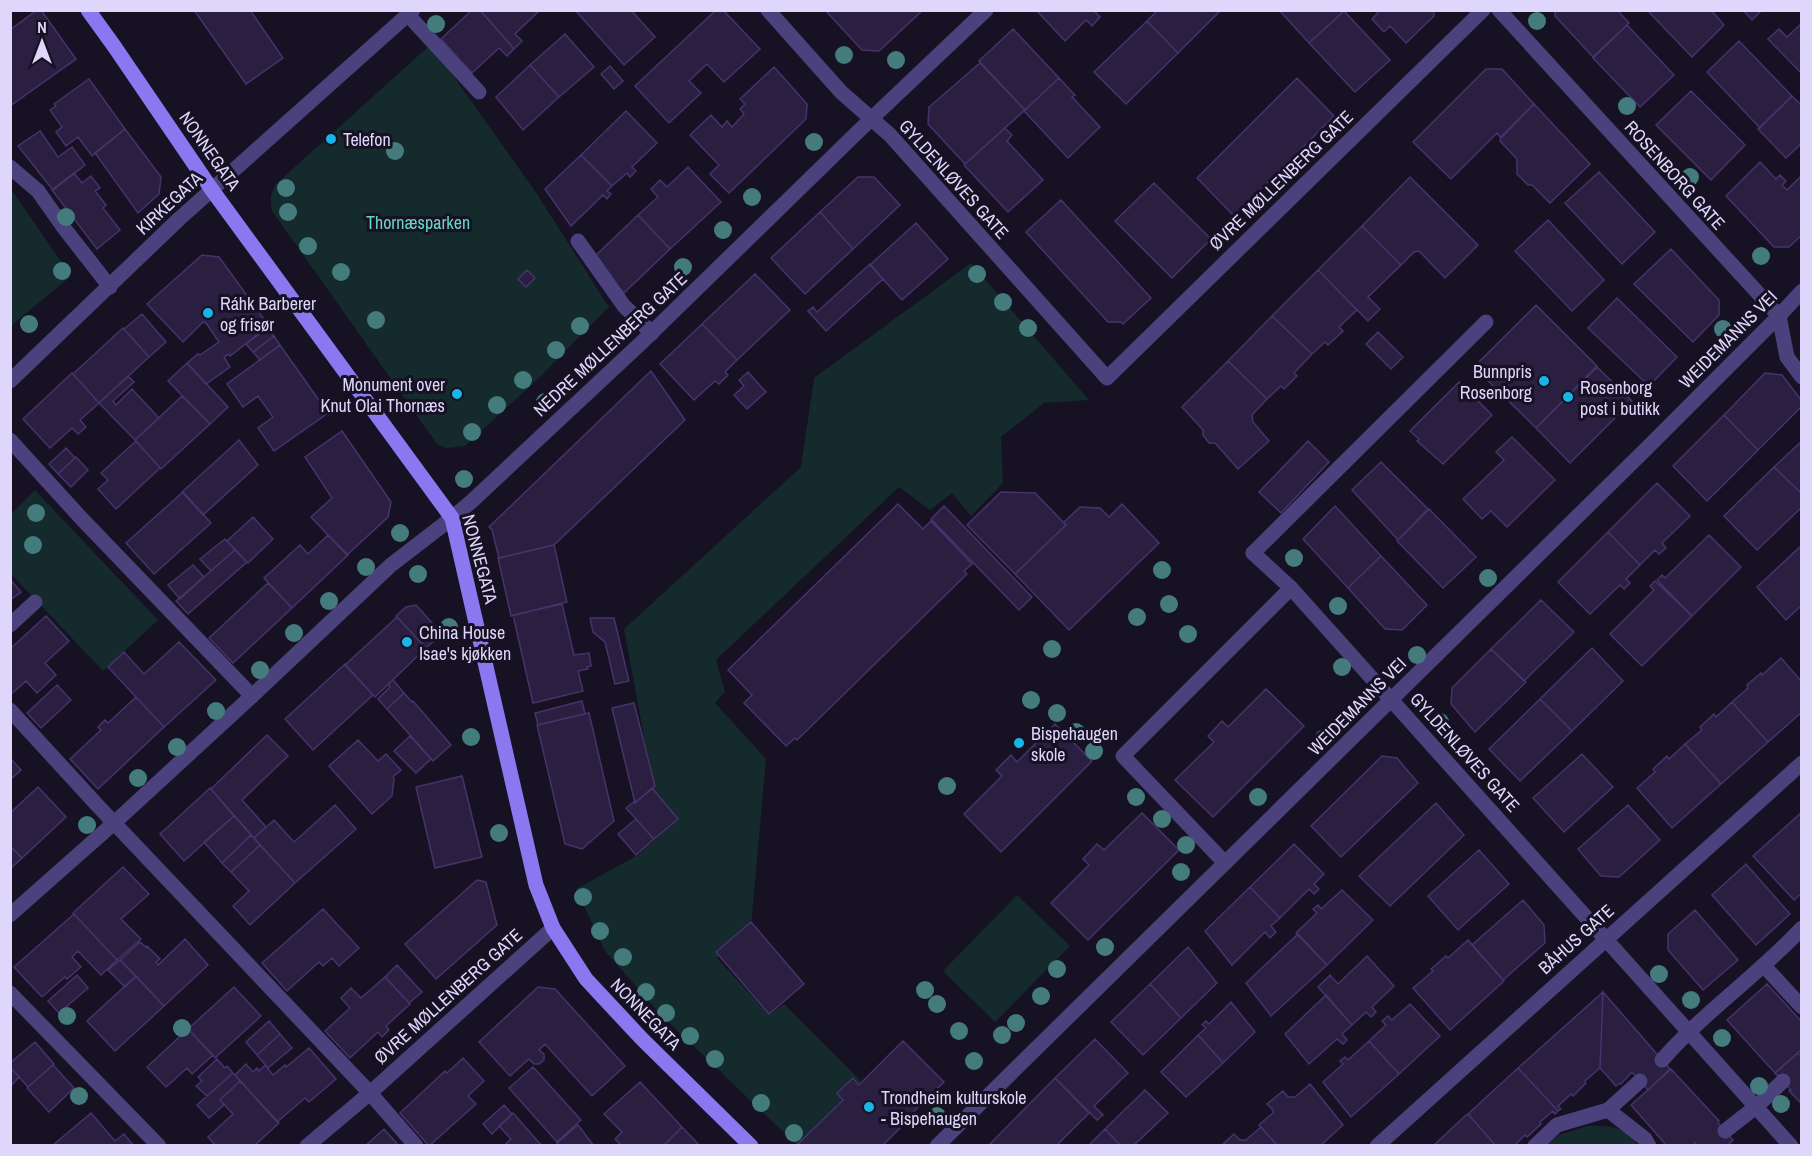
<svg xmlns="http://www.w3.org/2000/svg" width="1812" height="1156" viewBox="0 0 1812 1156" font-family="'Archivo Narrow',sans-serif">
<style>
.green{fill:#142a2c}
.building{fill:#2a1f41;stroke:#46336b;stroke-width:1.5}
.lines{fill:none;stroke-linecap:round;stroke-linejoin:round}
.lane{stroke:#4b417c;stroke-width:15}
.street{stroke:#4b417c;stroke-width:15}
.secondary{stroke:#8b78f0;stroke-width:15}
.tree{fill:#447c7d}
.poi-dot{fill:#19b5e5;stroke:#161123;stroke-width:2}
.labels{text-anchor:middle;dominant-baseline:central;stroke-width:6;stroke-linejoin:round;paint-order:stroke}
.poi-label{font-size:18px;fill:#dfd7fb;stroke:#161123;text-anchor:start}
.street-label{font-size:18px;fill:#dfd7fb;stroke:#161123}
.park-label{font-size:18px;fill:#6ad3c7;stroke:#161123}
</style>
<rect width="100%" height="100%" fill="#161123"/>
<path class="green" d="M431 44 537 194 609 307 539 378 465 446 446 448 437 444 272 211C270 200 270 193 276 184Z
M11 189 71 276 11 326H10Z
M971 263 1089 400 1044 403 1001 437 1003 483 971 516 952 493 930 510 899 487 716 660 725 692 715 703 766 759 751 926 717 958 769 1015 784 1004 861 1081 797 1145 661 1015 605 951 576 889 638 855 659 836 646 815 655 796 624 629 801 467 814 378Z
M35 490 158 620 103 671 11 574 10 515Z
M1017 895 1070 946 995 1022 943 971Z
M1588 1126C1613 1126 1622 1125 1638 1145L1545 1146 1559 1135Z"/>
<path class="building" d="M37 10H41L76 59 10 106V30Z
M194 10H250L283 58 246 84Z
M472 10H480L514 49 507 56 499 48 472 73 441 39Z
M480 10H540L515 34 522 41 514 49Z
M575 10H631L655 37 624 65Z
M716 10H723L760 49 724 82 707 64 689 81 701 93 669 123 635 86Z
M825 10H923L879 51 862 50Z
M1036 10H1096L1095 12 1100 17 1092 26 1086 20 1065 41Z
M1158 10H1221L1178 53 1147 21Z
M1279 10H1340L1342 13 1309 43Z
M1375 10H1434V16L1406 43 1390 26 1384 32 1372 19 1378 13Z
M1555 10H1617L1629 23 1593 57 1555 16Z
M1647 10H1711L1724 25 1692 57Z
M1743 10H1762L1752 20Z
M1344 11 1390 60 1355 92 1309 43Z
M1147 21 1178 53 1126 104 1094 72Z
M1802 23V74L1768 39 1779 29 1787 37Z
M1627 25 1674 75 1640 107 1593 58Z
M1013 29 1059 78 1025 110 979 61Z
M565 34 594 67 559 97 530 65Z
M1739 41 1792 96 1760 128 1707 72Z
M980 63 1025 110 965 164 928 124 929 107Z
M530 65 559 97 523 130 496 97Z
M610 66 623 81 614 89 601 74Z
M774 67 807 104 806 119 729 193 710 174 719 165 690 135 711 115 722 127 727 121 732 127 744 114 740 109 745 104 740 99Z
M1486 69H1502L1534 104 1501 138 1497 133 1451 179 1413 142Z
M1059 78 1075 95 1072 97 1100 127 1068 158 1024 111Z
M1297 78 1334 116 1234 216 1197 178Z
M89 79 125 129 92 156 78 137 66 146 56 132 62 127 50 110 56 106 54 104Z
M1691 91 1745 145 1711 180 1656 125Z
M1792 96 1802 106V143L1786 158 1758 129Z
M1534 104 1590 164 1550 203 1532 185H1528L1517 174V159L1500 141 1501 137Z
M626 111 657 143 632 167 636 171 630 177 627 173 612 186 581 155Z
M1005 128 1012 135 1007 141 1043 180 1008 212 964 165Z
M125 129 161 177 159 194 138 213 95 153Z
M40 131 58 157 72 147 85 165 53 190 18 146Z
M581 155 612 186 607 191 611 194 607 199 603 195 571 226 545 189Z
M1760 162 1776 179 1780 175 1786 181 1782 185 1787 190 1802 175V235L1789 247H1774L1726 196Z
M688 167 721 202 670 249 638 215 658 197 651 189 660 180 667 187Z
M1599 172 1655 232 1622 264 1565 203Z
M74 173 82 183 91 176 100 188 95 191 106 205 103 208 120 230 97 249 52 190Z
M858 177H874L900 205 853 249 820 212Z
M1410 177 1478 245 1445 278 1419 251 1414 252 1401 265 1362 226Z
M1154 183 1211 239 1172 278 1115 221Z
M1061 200 1151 298 1123 324 1121 322H1108L1026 232Z
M820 212 853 249 805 294 771 258Z
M638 215 670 249 624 293 592 259Z
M1548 220 1604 280 1572 311 1515 251Z
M916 223 948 259 902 300 870 265Z
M1362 226 1401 265 1368 297 1380 309 1368 321 1318 270Z
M1671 249 1719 300V315L1693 342 1634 284Z
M202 255 219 257 269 326 230 356 229 354 224 357 230 367 206 384 187 363 198 354 200 355 219 342 206 323 203 322 183 342 147 304Z
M870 264 883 279 826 331 808 311 813 307 817 312Z
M527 270 535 278 526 287 518 279Z
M1318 270 1357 310 1339 327 1343 331 1328 345 1325 342 1312 354 1272 316Z
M755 274 790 310 737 360 702 324Z
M1617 298 1677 357 1649 386 1588 328Z
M1536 305 1597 366 1536 428 1474 367Z
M142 314 166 342 149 357 124 329Z
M1272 316 1312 354 1294 373 1297 376 1284 389 1281 386 1267 399 1228 361Z
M702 324 737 360 725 372 728 375 719 384 715 381 694 400 660 364Z
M123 328 149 357 99 403 73 374Z
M267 328 274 336 253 352 246 344Z
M1378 332 1403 357 1391 369 1366 344Z
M274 336 280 345 260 360 253 352Z
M280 345 328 413 274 451 258 428 273 417 258 396 243 407 227 384Z
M1228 361 1267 399 1252 415 1253 422 1269 441 1238 469 1215 443H1209L1203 435V430L1182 407Z
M187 363 228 407 210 424 168 381Z
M1597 367 1632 401 1570 463 1536 428Z
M651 371 685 420 554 545 499 558 492 530 489 527Z
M748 372 766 392 747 409 734 395 744 386 739 380Z
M72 373 99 403 80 420 86 427 78 434 72 428 50 448 23 419Z
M1765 373 1782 375 1802 401V406L1758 450 1724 415Z
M128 376 134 382 113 401 116 405 132 389 159 418 135 440 99 403Z
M1459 382 1492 415 1443 464 1417 441 1419 439 1410 431Z
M182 396 210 424 161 469 135 440Z
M1724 415 1758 450 1707 501 1673 466Z
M342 431 391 502 388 517 347 555 311 517 332 498 305 457Z
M1512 437 1555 480 1507 527 1491 511 1482 519 1463 499 1504 460 1496 452Z
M239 440 258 465 203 515 182 492Z
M136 441 160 468 116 509 98 489 108 480 101 473Z
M1308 441 1329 462 1281 513 1259 492Z
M1802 441V494L1774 467Z
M66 448 75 458 58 474 49 464Z
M76 457 88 470 71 487 58 474Z
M1381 462 1428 509 1398 540 1352 490Z
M1774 467 1802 494V507L1757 550 1724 516Z
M1657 483 1690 516 1662 543 1666 548 1659 554 1655 550 1640 565 1608 532Z
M183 492 211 523 154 574 126 543Z
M1001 492 1035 493 1066 525 1015 574 967 525Z
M898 504 923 529 931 521 972 564 964 571 967 574 797 740 795 738 786 746 744 703 752 695 728 670Z
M1122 504 1159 543 1069 630 1015 574 1066 525 1064 522 1080 507 1100 508 1109 517Z
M944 506 1032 597 1019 610 931 519Z
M1335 506 1381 556 1348 588 1303 539Z
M1429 509 1476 557 1443 588 1397 541Z
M253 517 273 539 248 563 227 541Z
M1608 532 1640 565 1626 579 1630 583 1624 589 1620 585 1590 614 1558 582Z
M328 535 348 555 292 608 264 578 300 545 308 554Z
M1709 535 1741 567 1692 616 1657 580 1662 575 1665 578Z
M225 539 235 550 211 571 200 559Z
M554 545 567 602 511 616 498 558Z
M1802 545V605L1786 620 1757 587Z
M235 550 247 562 188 614 176 601Z
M1381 556 1427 605 1402 630 1385 629 1348 588Z
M193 565 204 577 180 599 168 585Z
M10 579 21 592 10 600Z
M1655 581 1692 616 1642 666 1610 634 1654 590 1650 586Z
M268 583 292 608 233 663 209 638Z
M1541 600 1574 632 1524 681 1491 649Z
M562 604 574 655 589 653 591 666 587 667 588 669 578 671 583 691 533 703 513 615Z
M416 605 442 634 426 648 396 616 406 607Z
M46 616 69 641 45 663 56 675 37 693 26 681 10 695V649Z
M397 617 426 648 375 697 345 665Z
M590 618H614L629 681 615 684 605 642 593 632Z
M179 642 216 680 164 727 108 667 124 652 144 674Z
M1592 648 1623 681 1572 731 1540 699Z
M1491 649 1526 682 1475 732 1451 704 1452 688Z
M1781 658 1802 682V712L1768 742 1732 702 1748 688 1747 685 1761 673 1762 675Z
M345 664 373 695 313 750 285 719Z
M393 680 404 693 387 709 378 699 390 687 388 684Z
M57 685 71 700 41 728 27 713Z
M1266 689 1304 726 1213 817 1175 780 1214 742 1208 736 1222 721 1228 727Z
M404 693 412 702 413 701 451 745 433 761 387 709Z
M136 697 164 727 98 789 70 759 101 730 98 727 105 720 108 723Z
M1540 699 1572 731 1520 781 1489 749Z
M582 701 585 714 538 725 535 713Z
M1732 702 1768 742 1721 784 1685 744 1702 730 1700 727 1714 714 1716 717Z
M634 703 655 786 635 803 612 708Z
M589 713 614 821 582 849 565 844 537 725Z
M1055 724 1092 761 1001 852 964 814 1002 776 996 770 1011 755 1017 762Z
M267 735 288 756 242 800 266 827 254 838 211 789Z
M410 736 431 759 416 773 394 751Z
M358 740 378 761 386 754 401 770 393 777 394 779 392 796 372 814 329 766Z
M1685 744 1721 784 1672 828 1637 788 1655 772 1653 769 1667 756 1669 759Z
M1582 754 1613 787 1564 832 1533 798Z
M1382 756 1397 758 1418 783 1341 857 1311 826Z
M10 758 21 770 10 780Z
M462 776 482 857 435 868 416 787Z
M38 787 66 817 22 858 10 846V813Z
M210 788 234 816 184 861 160 834Z
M652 788 678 819 654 839 626 808 635 801V803Z
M1436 803 1464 835 1390 906 1359 876Z
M335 805 356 829 295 883 254 838 274 820 294 842Z
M1628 805 1660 840 1619 877 1601 876 1578 849Z
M1802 812V893L1794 900 1753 856Z
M1142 813 1179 850 1088 940 1051 903 1089 865 1083 859 1097 844 1104 850Z
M234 816 251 835 222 863 204 842Z
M636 819 654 839 636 855 618 834Z
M251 835 260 845 231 872 222 863Z
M1294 844 1324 874 1314 884 1319 889 1314 894 1309 889 1280 918 1250 887Z
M260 845 295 883 250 925 233 906 249 891 231 872Z
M10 846 22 858 10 869Z
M1479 850 1509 884 1458 930 1428 896Z
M1746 864 1790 914 1756 945 1712 895Z
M123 867 149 894 121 919 141 939 117 960 73 913Z
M477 880 486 882 497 925 436 979 405 944Z
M1250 887 1280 918 1271 926 1276 932 1270 938 1265 932 1232 965 1205 931Z
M1342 890 1373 920 1327 965 1296 933 1317 913 1313 909 1318 905 1321 909Z
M1523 900 1544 925 1545 943 1503 980 1472 945Z
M323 909 359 948 339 966 332 958 323 966 319 962 287 991 262 963Z
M1695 910 1738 960 1703 990 1668 950V934Z
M74 914 117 960 101 975 78 951 72 957 81 967 67 979 65 977 42 997 14 967Z
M751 922 804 984 769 1014 716 952Z
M1298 934 1327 965 1271 1016 1246 983Z
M185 939 208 965 164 1006 120 960 140 942 146 947 147 946 160 959 156 962 158 965Z
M1468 940 1504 981 1450 1030 1413 988 1433 971 1431 969 1446 956 1448 958Z
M1188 947 1217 983 1181 1018 1150 984Z
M1367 956 1394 986 1372 1007 1376 1012 1371 1017 1366 1012 1352 1025 1318 987 1330 975 1338 984Z
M120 960 136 976 125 987 108 970Z
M397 965 422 992 409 1003 385 977Z
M77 975 88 988 59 1013 48 1001Z
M136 976 164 1006 115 1051 87 1021Z
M385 977 410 1004 386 1026 389 1030 382 1037 378 1032 350 1058 325 1031 350 1008 341 998 351 988 361 998Z
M1150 984 1181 1018 1143 1055 1111 1022Z
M1767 984 1802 1022V1049L1775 1073 1727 1020Z
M234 987 261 1016 215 1058 188 1029Z
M538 987 555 989 625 1066 592 1096 545 1044 539 1050 544 1054V1060L539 1064H534L529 1059 510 1076 479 1042Z
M1603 992 1600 1068 1585 1081 1586 1083 1573 1096 1571 1094 1558 1106 1561 1109 1558 1111 1518 1068Z
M1603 992 1670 1069 1648 1090 1632 1072 1621 1084 1620 1083 1616 1086 1600 1068Z
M1326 995 1352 1025 1342 1034 1347 1040 1343 1044 1337 1039 1309 1064 1285 1034Z
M1231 1002 1255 1032 1223 1063 1198 1035 1206 1028 1202 1025 1206 1021 1209 1024Z
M1410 1004 1440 1036 1399 1074 1369 1041 1386 1025 1382 1021 1388 1016 1392 1020Z
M269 1021 280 1034 257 1055 246 1042Z
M188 1029 213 1055 192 1074 187 1068 166 1087 147 1067Z
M280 1034 292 1048 268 1068 257 1055Z
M1198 1035 1223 1063 1186 1097 1161 1072Z
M1095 1039 1128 1073 1094 1106 1103 1115 1097 1120 1055 1078Z
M903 1041 944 1082 914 1111 915 1113 882 1146H799L798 1144 843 1100 837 1093 853 1078 859 1085Z
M1369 1041 1399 1074 1351 1117 1323 1082 1343 1064 1340 1061 1345 1057 1348 1060Z
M35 1042 54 1064 28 1087 10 1067V1063Z
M309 1048 336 1079 309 1102 305 1098 277 1122 235 1075 246 1064 253 1072 257 1068 259 1071 265 1065 273 1075 285 1065 286 1067Z
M1798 1053 1802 1057V1104L1789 1091 1791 1090 1775 1073Z
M463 1058 484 1081 468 1096 476 1104 429 1146 400 1113 445 1071 447 1073Z
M217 1059 225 1068 227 1066 233 1073 207 1096 196 1086 202 1081 198 1077Z
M53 1065 74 1088 49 1112 27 1088Z
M10 1067 19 1077 10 1087Z
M533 1067 581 1120 557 1142 509 1088Z
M1518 1068 1558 1111 1555 1114 1553 1111 1540 1122 1541 1124 1527 1137 1525 1135 1514 1146H1496L1468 1114Z
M1671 1069 1719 1121 1718 1123 1733 1140 1727 1146H1696L1695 1143 1694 1146H1667L1631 1105Z
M233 1073 240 1081 220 1100 224 1105 209 1118 197 1105Z
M1055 1078 1089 1113 1056 1146H988Z
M240 1081 279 1123 254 1146H216L208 1137 233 1114 220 1100Z
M640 1082 682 1127 663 1146H622L615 1139 622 1132 604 1114Z
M1310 1084 1343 1125 1320 1146H1278L1259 1125 1273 1113V1110L1267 1104 1283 1091 1288 1097H1295Z
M1145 1090 1168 1113 1133 1146H1121L1105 1129Z
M504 1105 512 1114 492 1134 483 1124Z
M91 1113 115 1141 124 1134 134 1146H52Z
M513 1113 542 1146H504L511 1139 499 1126Z
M1468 1114 1496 1146H1433L1466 1115Z
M578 1125 594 1146H560L557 1143Z
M682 1127 700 1146H663Z
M1261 1127 1278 1146H1221L1234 1134 1240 1140H1246Z
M384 1129 399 1146H365Z
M1105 1129 1121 1146H1088Z"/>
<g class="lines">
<path class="lane" d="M408 15 479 92
M10 167 38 191 64 228 110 287
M578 241 624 306 652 333
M10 440 81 518 252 696
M1253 553 1486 322
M10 625 35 602
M10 710 98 806 370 1093
M1225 863 1123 756 1291 588
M1764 966 1802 1007
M1662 1060C1704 1012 1758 975 1802 928
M1608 1110 1640 1081
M1725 1131 1757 1106 1783 1081
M1535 1146 1557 1125 1608 1110 1645 1139 1649 1146"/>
<path class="street" d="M768 10 841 92 890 135 1107 378 1483 10
M1499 10 1779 316 1787 357 1802 377
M10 381 179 219 413 10
M1253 553 1291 588 1791 1146
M10 915 114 823 252 696 391 565 452 518 472 501 640 344 871 119 986 10
M10 993 159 1146
M370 1093 416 1146
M307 1146 370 1093 553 928
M937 1146 1647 448 1779 316 1802 291
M1377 1146 1802 763"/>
<path class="secondary" d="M88 10 114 46 212 190 452 518 536 885 553 928 586 979 642 1039 751 1146"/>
</g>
<g class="tree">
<circle cx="1537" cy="21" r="9"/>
<circle cx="436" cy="24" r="9"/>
<circle cx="844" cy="55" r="9"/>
<circle cx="896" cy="60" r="9"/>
<circle cx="1627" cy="106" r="9"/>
<circle cx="814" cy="142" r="9"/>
<circle cx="395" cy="151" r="9"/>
<circle cx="1690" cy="177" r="9"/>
<circle cx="286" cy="188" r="9"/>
<circle cx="752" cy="197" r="9"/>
<circle cx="288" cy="212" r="9"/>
<circle cx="66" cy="217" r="9"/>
<circle cx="723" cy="230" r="9"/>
<circle cx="308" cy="246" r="9"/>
<circle cx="1761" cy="256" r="9"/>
<circle cx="683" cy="267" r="9"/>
<circle cx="62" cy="271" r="9"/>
<circle cx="341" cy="272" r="9"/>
<circle cx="977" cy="274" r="9"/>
<circle cx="1003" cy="302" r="9"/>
<circle cx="376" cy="320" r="9"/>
<circle cx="29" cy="324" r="9"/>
<circle cx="580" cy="326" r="9"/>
<circle cx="1028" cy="328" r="9"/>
<circle cx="1723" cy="329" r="9"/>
<circle cx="556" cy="350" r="9"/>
<circle cx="523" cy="380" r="9"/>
<circle cx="545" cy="402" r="9"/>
<circle cx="497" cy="405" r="9"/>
<circle cx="472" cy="432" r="9"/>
<circle cx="464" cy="479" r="9"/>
<circle cx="36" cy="513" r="9"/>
<circle cx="400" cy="533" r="9"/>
<circle cx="33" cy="545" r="9"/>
<circle cx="1294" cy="558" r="9"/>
<circle cx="366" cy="567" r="9"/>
<circle cx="1162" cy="570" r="9"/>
<circle cx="418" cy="574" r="9"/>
<circle cx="1488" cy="578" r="9"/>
<circle cx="329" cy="601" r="9"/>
<circle cx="1169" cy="604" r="9"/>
<circle cx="1338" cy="606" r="9"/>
<circle cx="1137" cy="617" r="9"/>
<circle cx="449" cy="627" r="9"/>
<circle cx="294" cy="633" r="9"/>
<circle cx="1188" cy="634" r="9"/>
<circle cx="1052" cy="649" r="9"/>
<circle cx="1417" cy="655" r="9"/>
<circle cx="1342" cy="667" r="9"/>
<circle cx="260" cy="670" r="9"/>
<circle cx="1031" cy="700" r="9"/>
<circle cx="216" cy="711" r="9"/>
<circle cx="1057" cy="713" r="9"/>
<circle cx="1440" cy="722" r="9"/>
<circle cx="1076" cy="732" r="9"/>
<circle cx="471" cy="737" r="9"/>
<circle cx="1324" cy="738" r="9"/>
<circle cx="177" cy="747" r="9"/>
<circle cx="1094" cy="751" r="9"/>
<circle cx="138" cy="778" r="9"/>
<circle cx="947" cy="786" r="9"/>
<circle cx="1136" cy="797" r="9"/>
<circle cx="1258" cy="797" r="9"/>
<circle cx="1162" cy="819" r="9"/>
<circle cx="87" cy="825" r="9"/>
<circle cx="499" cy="833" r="9"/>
<circle cx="1186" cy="845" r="9"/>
<circle cx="1181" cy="872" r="9"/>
<circle cx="583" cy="897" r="9"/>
<circle cx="600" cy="931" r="9"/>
<circle cx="1105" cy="947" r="9"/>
<circle cx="623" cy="957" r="9"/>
<circle cx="1057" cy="969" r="9"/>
<circle cx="1659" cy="974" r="9"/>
<circle cx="925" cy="990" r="9"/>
<circle cx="646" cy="992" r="9"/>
<circle cx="1041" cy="996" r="9"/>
<circle cx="1691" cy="1000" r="9"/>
<circle cx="937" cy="1004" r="9"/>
<circle cx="666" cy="1013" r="9"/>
<circle cx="67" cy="1016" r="9"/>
<circle cx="1016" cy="1023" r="9"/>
<circle cx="182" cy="1028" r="9"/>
<circle cx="959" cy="1031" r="9"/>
<circle cx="1002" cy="1035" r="9"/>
<circle cx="690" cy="1036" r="9"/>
<circle cx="1722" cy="1038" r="9"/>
<circle cx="715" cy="1059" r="9"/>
<circle cx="974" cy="1061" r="9"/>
<circle cx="1759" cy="1086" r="9"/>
<circle cx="79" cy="1096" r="9"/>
<circle cx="761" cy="1103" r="9"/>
<circle cx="1781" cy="1104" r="9"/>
<circle cx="937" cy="1116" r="9"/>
<circle cx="794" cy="1133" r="9"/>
</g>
<g class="poi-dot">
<circle cx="331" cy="139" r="6"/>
<circle cx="208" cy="313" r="6"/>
<circle cx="1544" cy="381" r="6"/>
<circle cx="457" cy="394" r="6"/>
<circle cx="1568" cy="397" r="6"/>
<circle cx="407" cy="642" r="6"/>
<circle cx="1019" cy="743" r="6"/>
<circle cx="869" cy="1107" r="6"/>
</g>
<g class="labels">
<g class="poi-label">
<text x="343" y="139">Telefon</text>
<text x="220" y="303">Ráhk Barberer<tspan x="220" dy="21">og frisør</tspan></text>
<text x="1532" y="371" text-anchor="end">Bunnpris<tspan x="1532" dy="21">Rosenborg</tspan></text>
<text x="445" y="384" text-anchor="end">Monument over<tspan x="445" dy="21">Knut Olai Thornæs</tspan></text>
<text x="1580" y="387">Rosenborg<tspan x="1580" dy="21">post i butikk</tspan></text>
<text x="419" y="632">China House<tspan x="419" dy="21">Isae's kjøkken</tspan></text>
<text x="1031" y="733">Bispehaugen<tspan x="1031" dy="21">skole</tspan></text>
<text x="881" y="1097">Trondheim kulturskole<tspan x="881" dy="21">- Bispehaugen</tspan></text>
</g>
<g class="street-label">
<text transform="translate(210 151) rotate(55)">NONNEGATA</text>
<text transform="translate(1675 175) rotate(48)">ROSENBORG GATE</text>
<text transform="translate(954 179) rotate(48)">GYLDENLØVES GATE</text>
<text transform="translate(1281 180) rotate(-44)">ØVRE MØLLENBERG GATE</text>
<text transform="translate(169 203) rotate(-43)">KIRKEGATA</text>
<text transform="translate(1728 339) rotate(-45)">WEIDEMANNS VEI</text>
<text transform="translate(610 344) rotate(-43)">NEDRE MØLLENBERG GATE</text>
<text transform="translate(480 559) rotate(75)">NONNEGATA</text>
<text transform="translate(1357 706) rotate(-45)">WEIDEMANNS VEI</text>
<text transform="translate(1465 752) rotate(48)">GYLDENLØVES GATE</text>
<text transform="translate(1576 939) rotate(-42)">BÅHUS GATE</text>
<text transform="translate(448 996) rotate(-42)">ØVRE MØLLENBERG GATE</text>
<text transform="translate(646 1014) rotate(46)">NONNEGATA</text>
</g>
<g class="park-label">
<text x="418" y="222">Thornæsparken</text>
</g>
</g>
<rect width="1812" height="1156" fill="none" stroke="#dfd7fb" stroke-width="24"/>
<g transform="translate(42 42)" stroke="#161123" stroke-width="4.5" paint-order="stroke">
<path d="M0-4.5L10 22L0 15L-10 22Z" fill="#dfd7fb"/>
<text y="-9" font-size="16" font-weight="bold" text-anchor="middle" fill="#dfd7fb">N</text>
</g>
</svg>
